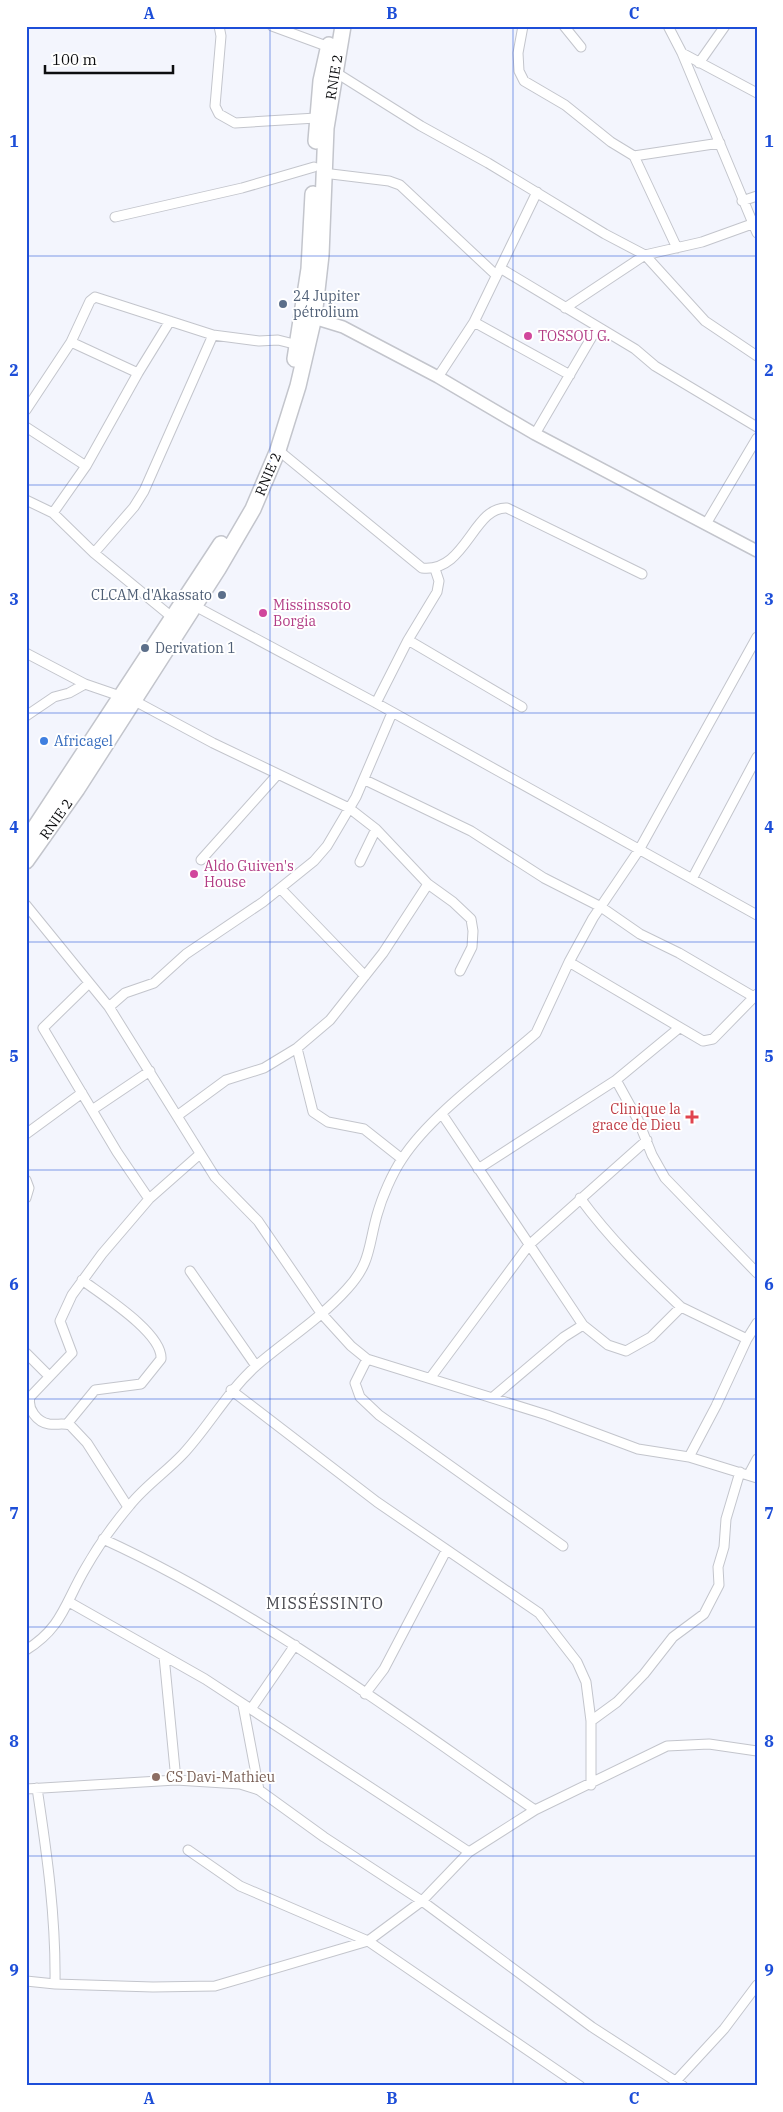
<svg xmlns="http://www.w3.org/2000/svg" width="783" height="2112" viewBox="0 0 783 2112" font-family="'IBM Plex Serif',serif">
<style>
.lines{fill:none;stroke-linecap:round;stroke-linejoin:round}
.minor-casing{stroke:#c3c5cc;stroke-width:11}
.tertiary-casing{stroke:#c3c5cc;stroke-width:14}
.trunk-casing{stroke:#c3c5cc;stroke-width:18}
.minor{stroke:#fff;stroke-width:9}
.tertiary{stroke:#fff;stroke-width:11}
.trunk{stroke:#fff;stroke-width:15}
.grid{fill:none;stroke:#1d4ed8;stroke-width:1;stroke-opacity:0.55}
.service-dot{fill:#5c6f8a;stroke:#fff;stroke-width:2}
.hotel-dot{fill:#d1479c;stroke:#fff;stroke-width:2}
.shop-dot{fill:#3f7fe0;stroke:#fff;stroke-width:2}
.health-dot{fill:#e0444e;stroke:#fff;stroke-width:2}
.education-dot{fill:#8d6e63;stroke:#fff;stroke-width:2}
.labels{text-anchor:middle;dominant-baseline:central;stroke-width:4;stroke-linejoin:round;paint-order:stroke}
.street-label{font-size:14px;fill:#0c0d0f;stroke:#fff}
.service-label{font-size:14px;fill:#4e5e75;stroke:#fff;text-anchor:start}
.hotel-label{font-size:14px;fill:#b23c85;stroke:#fff;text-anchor:start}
.shop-label{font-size:14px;fill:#366cbe;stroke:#fff;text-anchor:start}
.health-label{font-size:14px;fill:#be3a42;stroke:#fff;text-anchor:end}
.education-label{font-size:14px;fill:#785e54;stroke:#fff;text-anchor:start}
.quarter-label{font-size:16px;letter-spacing:1px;fill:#484950;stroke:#fff}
.neatline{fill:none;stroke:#1d4ed8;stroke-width:2}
.grid-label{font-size:16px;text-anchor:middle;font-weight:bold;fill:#1d4ed8}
</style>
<rect width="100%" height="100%" fill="#f3f5fd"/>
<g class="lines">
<g class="minor-casing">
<path id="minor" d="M219 26 221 36 215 106 219 114 235 123 316 118
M272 26 329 47
M523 26 518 53 519 71 524 81 565 105 611 142 634 156 677 248
M564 26 581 47
M668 26 682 53 757 233
M682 53 757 93
M699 63 725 26
M335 72 421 126 488 163 605 234 645 255 705 321 757 356
M634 156 720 143
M323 173 389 181 400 185 496 275
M742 201 757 196
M115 217 242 188 314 167
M500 268 635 349 655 366 757 427
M565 308 645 255 702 242 752 224
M474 322 570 375
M71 342 138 373
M438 377 474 322 537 192
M26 410 71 342 90 301 95 297 213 335 259 341 278 340 298 345
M26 427 86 466
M535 434 597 328
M278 450 422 568C466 573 473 506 507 508L642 574
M26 500 53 513 94 553 173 618
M53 513 86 466 138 373 170 321
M706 524 757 438
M94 553 134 507 144 491 213 335
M193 605 376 703 757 915
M408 640 522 707
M26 653 85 684 120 696
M133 700 213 743 349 808 376 829 428 884 453 902 471 919 473 931 472 947 460 971
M376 703 408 640 437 592 439 581 435 569
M26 716 54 697 69 693 85 684
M365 780 471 831 544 878 601 907 640 934 679 953 754 997
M201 860 277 775
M360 862 376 829
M692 879 757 757
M281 889 365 976
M26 905 109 1007 215 1177 258 1221 321 1313 351 1346 367 1359 547 1415 638 1449 689 1457 757 1478
M569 962 703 1041 713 1039 757 994
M89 983 43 1028 117 1152 149 1199
M109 1007 125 993 154 983 186 954 263 902 314 861 327 846 356 797 392 713
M297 1048 313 1112 328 1122 364 1129 402 1159
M616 1080 679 1028
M92 1110 150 1071
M442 1114 583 1325
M177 1116 226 1080 264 1068 297 1048 330 1020 383 953 428 884
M26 1134 82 1093
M478 1169 616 1080 638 1120 652 1155 665 1178 757 1273
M26 1180 29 1188 26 1198
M580 1198C610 1239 645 1273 681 1307
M190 1271 256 1366
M26 1353 49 1376
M367 1359 355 1383 360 1397 379 1415 563 1546
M431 1377 529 1245 647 1140
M231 1390 377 1502 539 1613 577 1662 586 1682 591 1721V1785
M492 1398 564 1337 583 1325 608 1345 626 1351 651 1337 681 1307 747 1339 757 1323
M67 1424 95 1390 141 1384 161 1359C163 1333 102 1295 82 1280
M689 1457 716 1406 747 1339
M749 1474 757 1459
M128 1507 87 1443 70 1425C63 1423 57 1425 49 1424 37 1422 27 1409 30 1397L72 1353 60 1321 72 1295 102 1254 149 1199 200 1154
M103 1539C258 1610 395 1714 535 1810
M69 1602 205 1679 469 1852
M26 1650C62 1628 65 1603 85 1569 98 1546 113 1525 130 1505 145 1486 166 1472 183 1454 209 1426 227 1392 256 1366 286 1340 320 1319 347 1289 371 1263 368 1247 377 1215 382 1197 392 1174 402 1159 431 1114 495 1069 536 1033L569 962 593 918 639 850 757 637
M164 1656 176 1780
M365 1694 384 1669 446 1551
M243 1705 259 1790
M251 1709 295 1645
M591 1721 617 1702 644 1674 673 1637 704 1614 719 1585 718 1567 724 1547 726 1519 740 1472
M37 1788C47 1854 56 1918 55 1984
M26 1789 176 1780 240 1784 259 1790 324 1837 422 1901 592 2027 683 2086
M188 1850 240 1886 368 1941 580 2086
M26 1981 55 1984 153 1987 215 1986 368 1941 422 1901 469 1852 535 1810 667 1746 709 1744 757 1751
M676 2081 724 2029 757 1985"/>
</g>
<g class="tertiary-casing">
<path id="tertiary" d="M307 316 343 327 438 377 535 434 757 551"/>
</g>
<g class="trunk-casing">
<path id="trunk" d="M316 141 321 81 329 45
M295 359 309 269 313 194
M26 841 221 544
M26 861 77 789 218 569 253 509 278 450 298 386 314 317 321 255 326 128 343 26"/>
</g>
<use href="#minor" class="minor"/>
<use href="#tertiary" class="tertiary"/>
<use href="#trunk" class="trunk"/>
</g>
<path class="grid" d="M270 26V2086M513 26V2086M26 256H757M26 485H757M26 713H757M26 942H757M26 1170H757M26 1399H757M26 1627H757M26 1856H757"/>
<g class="service-dot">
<circle cx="283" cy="304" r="5"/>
<circle cx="222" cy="595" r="5"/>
<circle cx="145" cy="648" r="5"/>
</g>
<g class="hotel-dot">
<circle cx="528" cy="336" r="5"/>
<circle cx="263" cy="613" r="5"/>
<circle cx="194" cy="874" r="5"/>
</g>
<circle class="shop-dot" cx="44" cy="741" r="5"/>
<path class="health-dot" d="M689.5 1109.5h5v5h5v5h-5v5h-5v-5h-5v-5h5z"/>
<circle class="education-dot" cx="156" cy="1777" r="5"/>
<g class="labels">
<g class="street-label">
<text transform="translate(334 77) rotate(-81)">RNIE 2</text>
<text transform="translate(268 474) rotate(-67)">RNIE 2</text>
<text transform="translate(56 819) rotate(-55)">RNIE 2</text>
</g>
<g class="service-label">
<text x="293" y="296">24 Jupiter<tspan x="293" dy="16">pétrolium</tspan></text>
<text x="212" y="595" text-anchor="end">CLCAM d'Akassato</text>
<text x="155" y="648">Derivation 1</text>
</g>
<g class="hotel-label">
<text x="538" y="336">TOSSOU G.</text>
<text x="273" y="605">Missinssoto<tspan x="273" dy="16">Borgia</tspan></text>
<text x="204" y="866">Aldo Guiven's<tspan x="204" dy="16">House</tspan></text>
</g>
<g class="shop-label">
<text x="54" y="741">Africagel</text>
</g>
<g class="health-label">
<text x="681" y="1109">Clinique la<tspan x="681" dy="16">grace de Dieu</tspan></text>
</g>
<g class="education-label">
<text x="166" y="1777">CS Davi-Mathieu</text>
</g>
<g class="quarter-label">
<text x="325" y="1603">MISSÉSSINTO</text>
</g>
</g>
<rect width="783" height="2112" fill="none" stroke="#ffffff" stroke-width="55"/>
<path d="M45 65v8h128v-8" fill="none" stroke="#0c0d0f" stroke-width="2.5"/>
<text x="52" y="65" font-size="15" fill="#0c0d0f" stroke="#ffffff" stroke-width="4" paint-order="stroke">100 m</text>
<rect x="28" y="28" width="728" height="2056" class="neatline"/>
<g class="grid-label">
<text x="149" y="19">A</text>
<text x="392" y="19">B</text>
<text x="634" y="19">C</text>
<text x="14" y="147">1</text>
<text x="769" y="147">1</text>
<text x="14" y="376">2</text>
<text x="769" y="376">2</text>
<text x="14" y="605">3</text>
<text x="769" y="605">3</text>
<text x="14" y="833">4</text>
<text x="769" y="833">4</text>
<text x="14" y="1062">5</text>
<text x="769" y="1062">5</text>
<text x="14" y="1290">6</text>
<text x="769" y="1290">6</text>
<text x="14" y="1519">7</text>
<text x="769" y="1519">7</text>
<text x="14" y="1747">8</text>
<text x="769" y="1747">8</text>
<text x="14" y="1976">9</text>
<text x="769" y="1976">9</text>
<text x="149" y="2104">A</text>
<text x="392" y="2104">B</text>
<text x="634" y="2104">C</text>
</g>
</svg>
